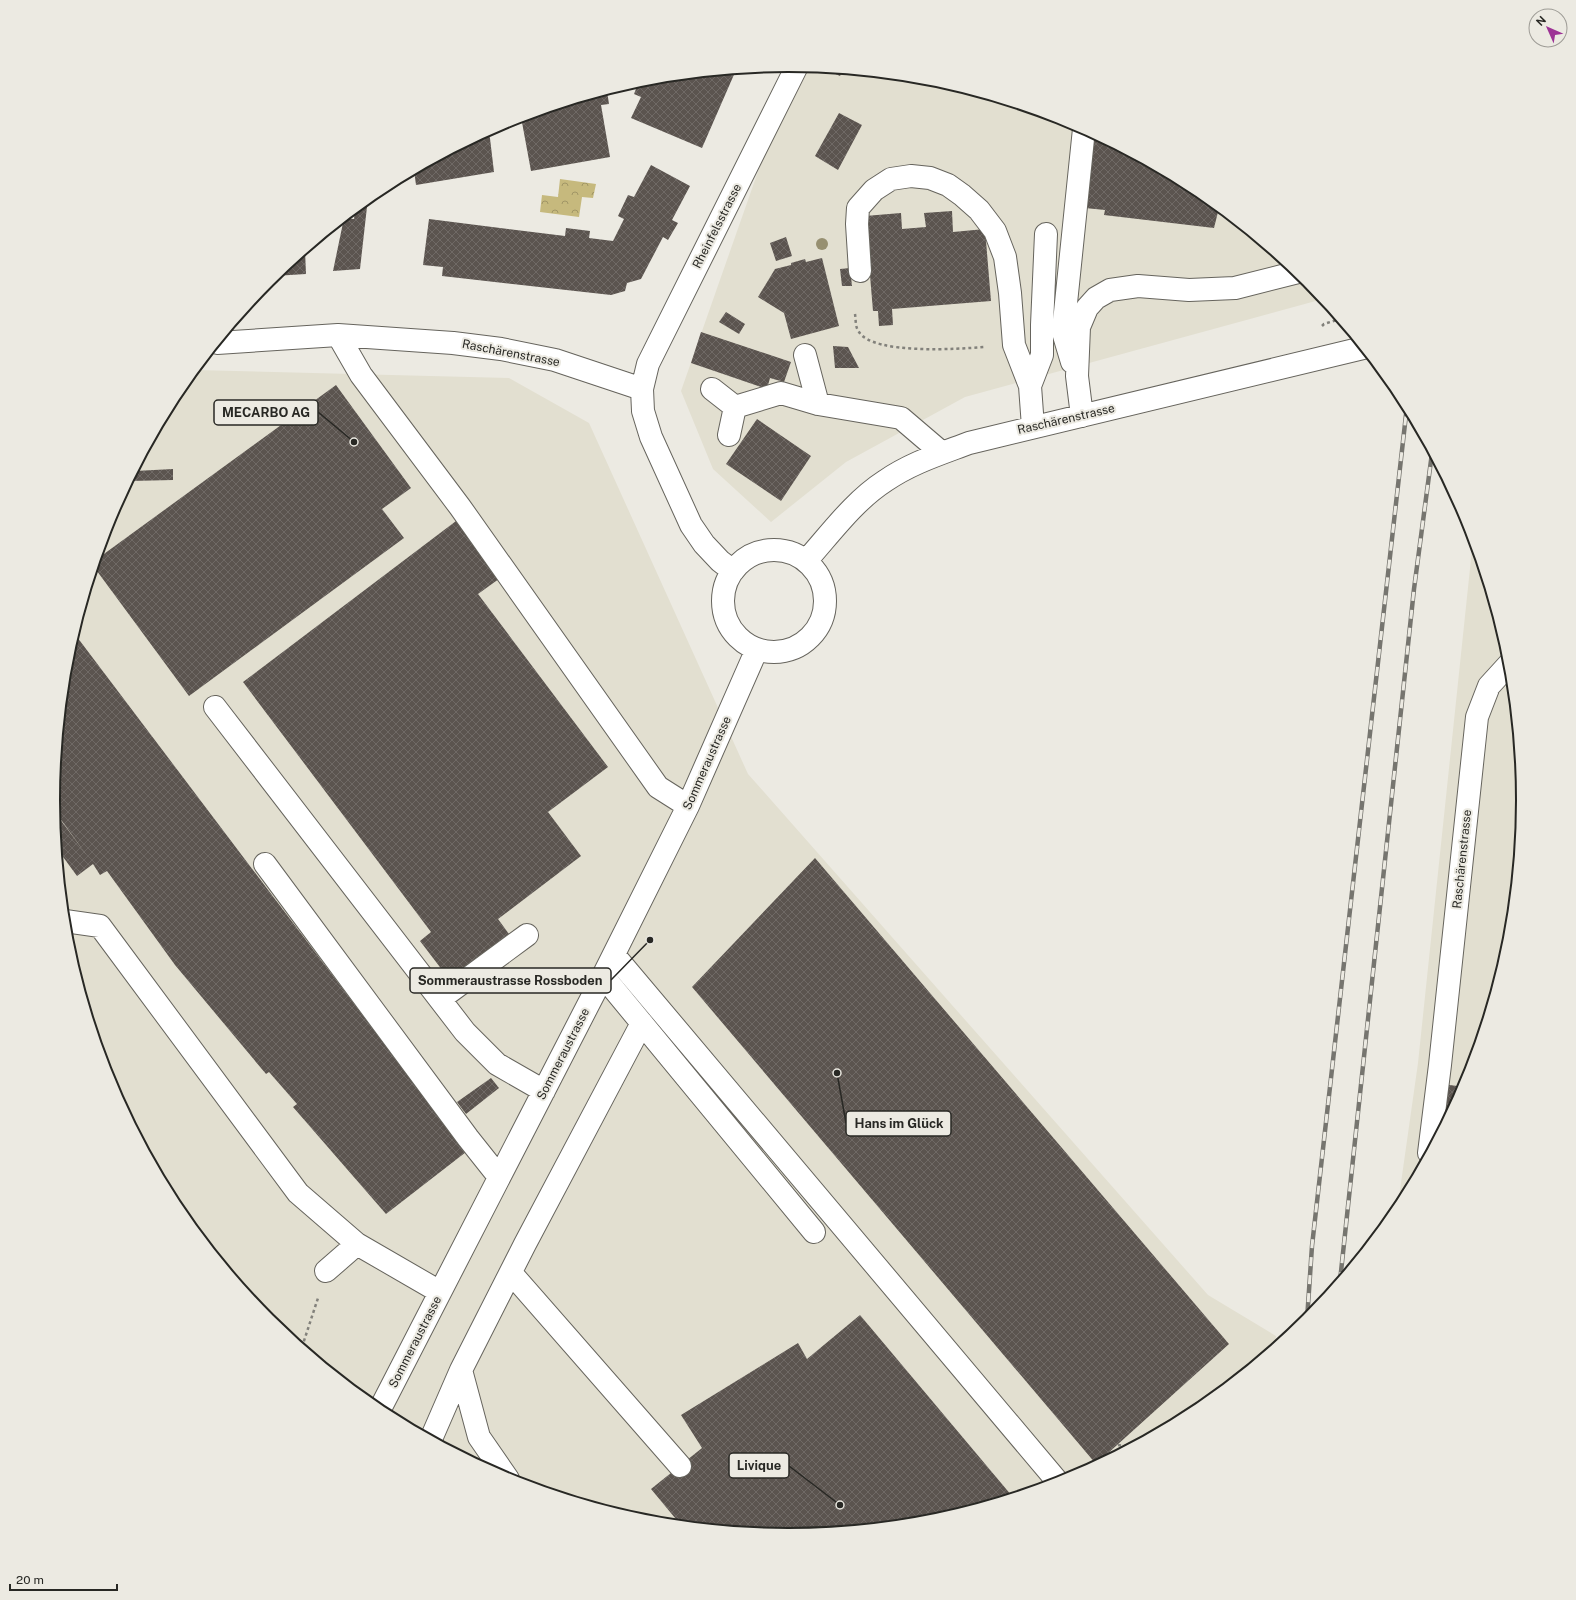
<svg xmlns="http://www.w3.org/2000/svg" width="1576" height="1600" viewBox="0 0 1576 1600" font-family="'Public Sans',sans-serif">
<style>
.built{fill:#e2dfd0}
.forest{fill:url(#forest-crowns)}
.building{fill:url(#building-cross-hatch)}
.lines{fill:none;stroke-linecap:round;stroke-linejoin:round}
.minor-casing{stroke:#66645d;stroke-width:24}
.path{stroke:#82817b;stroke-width:2.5;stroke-dasharray:3 3;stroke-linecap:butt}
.minor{stroke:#fff;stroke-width:22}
.rail-casing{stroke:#76756f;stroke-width:4.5}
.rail{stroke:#eceae2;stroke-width:3;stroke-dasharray:9;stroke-linecap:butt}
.tree{fill:#979071}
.labels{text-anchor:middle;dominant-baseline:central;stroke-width:4;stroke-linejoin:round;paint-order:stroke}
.street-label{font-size:12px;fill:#282824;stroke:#eceae2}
.rim{fill:none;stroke:#282824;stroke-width:2}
.leader{fill:none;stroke:#282824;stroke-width:1.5}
.callout-dot{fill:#282824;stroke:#eceae2;stroke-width:1.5}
.callout{fill:#eceae2;stroke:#282824;stroke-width:1.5}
.callout-label{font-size:13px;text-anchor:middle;font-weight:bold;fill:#282824}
</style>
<defs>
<pattern id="forest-crowns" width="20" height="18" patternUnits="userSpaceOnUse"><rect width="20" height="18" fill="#c6b97d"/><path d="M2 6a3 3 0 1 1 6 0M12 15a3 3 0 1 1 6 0" fill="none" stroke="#a19666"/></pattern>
<pattern id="building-cross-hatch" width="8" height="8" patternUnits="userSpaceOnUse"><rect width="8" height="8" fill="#5b544f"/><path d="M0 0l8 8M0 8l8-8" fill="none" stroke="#6f6965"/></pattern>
</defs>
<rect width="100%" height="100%" fill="#eceae2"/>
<path class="built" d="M795 66 932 79 1069 121 1197 189 1308 280 1323 299 965 397 846 462 771 522 713 469 681 391Z
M195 370 509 378 589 423 748 774 1208 1295 1276 1336 1275 1346 1196 1411 1069 1479 931 1521 788 1535 644 1521 507 1479 379 1411 268 1320 177 1208 109 1081 67 943 53 800 67 656 109 519 177 391Z
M1473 540 1509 657 1523 800 1509 944 1467 1081 1397 1211 1418 1063Z"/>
<path class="forest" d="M560 179 596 184 593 198 582 197 579 217 540 212 542 195 558 197Z"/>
<path class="building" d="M833 69 843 70 840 76 831 72Z
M736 70 702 148 631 118 641 97 634 94 639 81Z
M607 91 609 104 601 105 610 157 531 171 521 117Z
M839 113 862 125 838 170 815 156Z
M489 130 494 172 416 185 414 170Z
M1093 134 1197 189 1225 213 1218 212 1214 228 1104 215 1105 210 1085 208Z
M651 165 690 186 672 220 678 223 668 240 663 237 641 279 627 283 625 291 611 295 442 276 443 267 423 265 429 219 565 236 566 228 590 231 589 238 613 241 624 219 618 216 628 195 634 197Z
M368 198 360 269 333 271 344 218 354 219 355 209Z
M952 211 953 232 985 229 991 301 892 309 893 325 879 326 878 311H873L865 216 901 213 902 229 926 227 924 213Z
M786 237 792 256 776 261 770 243Z
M305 250 306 274 274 276 280 270Z
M822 258 839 326 791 339 784 313 758 297 775 269 791 265V263L805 259 806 262Z
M850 268 852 286H842L840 269Z
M726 312 745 324 739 334 719 322Z
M701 332 791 362 784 382 770 378 767 389 691 363Z
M833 346 848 347 859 368H835Z
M336 385 411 488 382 509 404 538 189 696 94 567 97 559Z
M757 419 811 456 781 501 726 464Z
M173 469V480L130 481 135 471Z
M460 518 503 576 478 594 608 767 548 812 581 856 498 919 509 934 449 979 420 941 431 932 243 682Z
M1498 620 1502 633H1497Z
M74 633 466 1152 386 1214 293 1107 297 1104 269 1072 266 1074 175 965 107 871 100 875 93 864 77 876 58 850 54 811 88 857 54 810 53 800 67 656Z
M815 858 1229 1344 1096 1464 692 987Z
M491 1078 499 1088 466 1114 457 1102Z
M1443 1084 1464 1087 1436 1139Z
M860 1315 1012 1496 931 1521 788 1535 680 1524 651 1489 702 1448 681 1415 798 1343 807 1359Z"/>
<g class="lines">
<g class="minor-casing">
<path id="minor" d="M860 271 857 224 858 208 874 190 891 179 911 176 930 178 948 185 962 195 979 210 995 231 1005 257 1010 293 1014 345 1030 386 1033 427
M338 335 361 375 460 507 658 787 688 806
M217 343 338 335 453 343 501 349 555 360 642 389
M805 355 818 404
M1072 362 1063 332 1084 129
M1030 386 1042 355V325L1046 234
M712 389 735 407 781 393 818 404 901 418 942 453
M1082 416 1077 376 1079 327 1087 308 1096 298 1110 290 1138 286 1189 290 1235 288 1298 272
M729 435 735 407
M723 601a51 51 0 1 1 102 0a51 51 0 1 1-102 0Z
M806 561C831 533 854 501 885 481 911 463 940 454 969 443L1363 348
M733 571 720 561 704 544 691 525 651 437 643 411 642 389 648 364 797 66
M215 707 465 1032 497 1064 544 1091
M265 864 468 1138 499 1177
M65 921 100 926 298 1193 357 1244 440 1292
M614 955 1058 1482
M603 976 814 1232
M440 999 527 935
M1429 1153 1440 1065 1477 717 1489 686 1510 663
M326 1271 357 1244
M511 1273 680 1466
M379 1411 603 976 688 806 757 649
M431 1439 461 1370
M508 1479 479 1437 461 1370 525 1244 642 1023"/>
</g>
<path class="path" d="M855 314C856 320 855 327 859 332 874 355 958 349 984 347
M1322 326 1324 324 1340 319
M302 1347 318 1298
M1118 1445 1129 1447"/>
<use href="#minor" class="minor"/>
<g class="rail-casing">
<path id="rail" d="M1340 1281 1414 589 1432 453
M1307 1320 1312 1246 1407 406"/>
</g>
<use href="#rail" class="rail"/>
</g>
<circle class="tree" cx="822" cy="244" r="6"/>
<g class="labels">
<g class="street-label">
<text transform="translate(717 226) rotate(-63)">Rheinfelsstrasse</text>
<text transform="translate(511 353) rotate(11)">Raschärenstrasse</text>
<text transform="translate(1066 419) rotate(-13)">Raschärenstrasse</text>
<text transform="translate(707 763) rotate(-66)">Sommeraustrasse</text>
<text transform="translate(1462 859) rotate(-84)">Raschärenstrasse</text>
<text transform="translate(563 1054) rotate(-63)">Sommeraustrasse</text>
<text transform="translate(415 1342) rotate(-63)">Sommeraustrasse</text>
</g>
</g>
<path d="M0 0H1576V1600H0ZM60 800a728 728 0 1 1 1456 0a728 728 0 1 1-1456 0Z" fill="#eceae2" fill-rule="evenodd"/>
<path class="rim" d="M60 800a728 728 0 1 1 1456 0a728 728 0 1 1-1456 0Z"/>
<path class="leader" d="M354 442L318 412M650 940L611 980M837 1073L846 1123M840 1505L789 1466"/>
<g class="callout-dot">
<circle cx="354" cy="442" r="4"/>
<circle cx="650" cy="940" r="4"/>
<circle cx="837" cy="1073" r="4"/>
<circle cx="840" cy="1505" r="4"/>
</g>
<g class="callout">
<rect x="214" y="400" width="104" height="25" rx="4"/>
<rect x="410" y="968" width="201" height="25" rx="4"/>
<rect x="846" y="1111" width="105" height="25" rx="4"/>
<rect x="729" y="1453" width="60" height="25" rx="4"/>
</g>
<g class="callout-label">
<text x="266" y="417">MECARBO AG</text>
<text x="510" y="985">Sommeraustrasse Rossboden</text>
<text x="899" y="1128">Hans im Glück</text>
<text x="759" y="1470">Livique</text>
</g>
<g transform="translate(1548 28) rotate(315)"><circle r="19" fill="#eceae2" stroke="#9e9c96"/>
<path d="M0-3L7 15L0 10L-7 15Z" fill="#9d3395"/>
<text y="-6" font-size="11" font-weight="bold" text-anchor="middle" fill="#282824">N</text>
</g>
<path d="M10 1584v6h107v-6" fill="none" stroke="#282824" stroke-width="2"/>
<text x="16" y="1584" font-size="12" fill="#282824" stroke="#eceae2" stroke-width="3" paint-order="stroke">20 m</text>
</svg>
